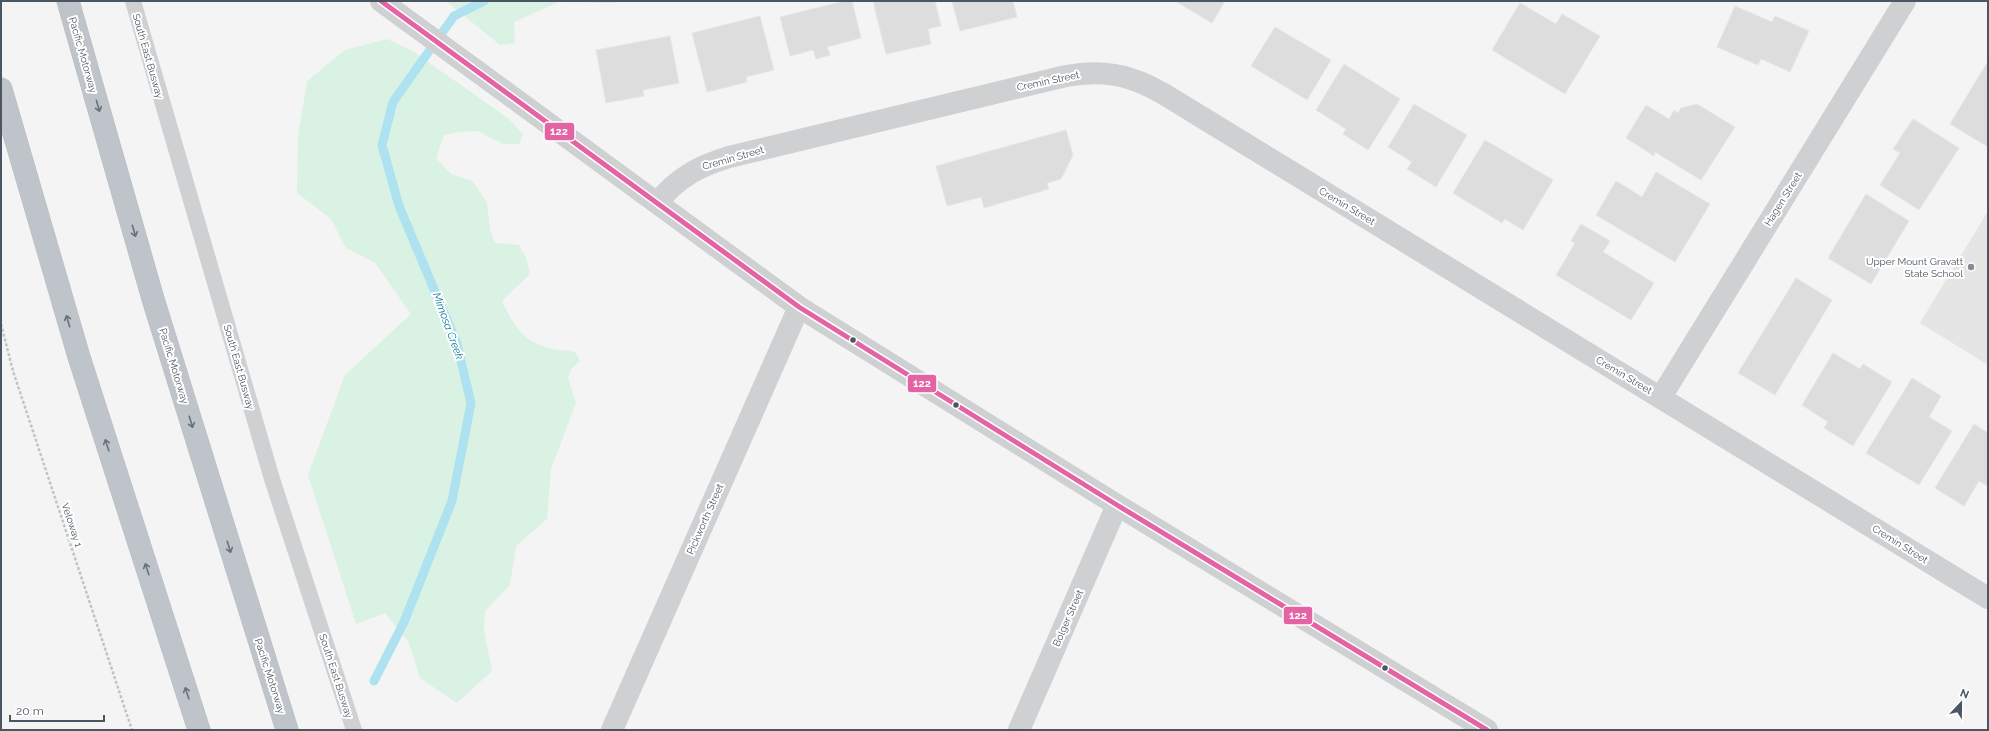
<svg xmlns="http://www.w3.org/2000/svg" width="1989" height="731" viewBox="0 0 1989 731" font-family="Raleway,sans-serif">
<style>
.education{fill:#e6e5e6}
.green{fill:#d9f2e3}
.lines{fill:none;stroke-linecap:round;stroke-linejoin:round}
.stream{stroke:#aee2f0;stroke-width:9}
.building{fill:#ddddde;stroke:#e5e6e7}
.highway-casing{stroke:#b9bec3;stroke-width:23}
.path{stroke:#bcc7c4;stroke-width:2.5;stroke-dasharray:3 2;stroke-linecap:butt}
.lane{stroke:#ced0d2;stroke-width:16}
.street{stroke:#ced0d2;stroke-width:22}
.highway{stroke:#bec4c9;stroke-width:22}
.bus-1-casing{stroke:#fff;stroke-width:8}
.bus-1{stroke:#e463a4;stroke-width:5}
.oneway{stroke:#67727b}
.poi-dot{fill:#868d94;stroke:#fff;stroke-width:1.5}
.bus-dot{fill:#4a5661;stroke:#fff;stroke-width:1.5}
.labels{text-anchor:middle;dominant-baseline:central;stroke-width:4;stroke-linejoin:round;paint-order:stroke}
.street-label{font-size:10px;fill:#4a5661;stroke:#fff}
.poi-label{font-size:10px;fill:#4a5661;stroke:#fff;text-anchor:end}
.water-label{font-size:11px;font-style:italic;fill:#0c7c9b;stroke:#fff}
.line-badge{stroke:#fff;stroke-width:1.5}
.badge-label{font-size:11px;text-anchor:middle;font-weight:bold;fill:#fff}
</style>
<rect width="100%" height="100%" fill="#f4f4f4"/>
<path class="education" d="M1988 211V365L1920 323Z"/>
<path class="green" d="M446 1H619L615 3 559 2 514 22 515 43 500 45Z
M387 39 414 52 509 119 523 134 519 144H503L477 131 458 132 444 135 436 158 451 174 473 181 487 203 490 230 495 243 519 245 527 260 530 274 502 301C516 330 525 344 558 350 565 351 570 350 576 353L580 361 571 369 568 378 576 403 551 469 547 519 516 546 510 585 485 611 484 631 492 671 457 703 420 678 409 643 385 613 356 624 308 475 345 375 411 314 375 263 345 247 331 219 297 193 298 136 307 81 345 50Z"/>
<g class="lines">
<path class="stream" d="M374 681 404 622 452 501 471 403 457 344 399 206 382 145 393 102 417 68 454 16 484 1"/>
</g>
<path class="building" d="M844 1H852L861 38 827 47 830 55 816 59 813 50 790 56 780 17Z
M873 1H935L941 26 928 29 931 44 886 54Z
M952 1H1013L1017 17 960 31Z
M1175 1H1225L1212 23Z
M1520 3 1556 24 1562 14 1600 36 1565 94 1492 50Z
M1735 6 1772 22 1775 16 1809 31 1790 72 1761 59 1758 65 1717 47Z
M760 16 774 70 746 77 747 82 707 92 692 33Z
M1275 27 1331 60 1307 100 1251 66Z
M670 36 679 83 643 90 644 96 606 103 596 50Z
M1988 61V147L1950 124Z
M1344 64 1400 99 1368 150 1343 134 1346 129 1316 110Z
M1414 104 1467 135 1436 187 1407 169 1412 162 1388 147Z
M1697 104 1735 127 1701 180 1655 152 1654 156 1626 138 1646 105 1669 119 1674 110 1678 113 1681 108Z
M1913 119 1959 148 1919 210 1880 185 1900 153 1893 149Z
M1066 130 1073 155 1061 179 1047 183 1049 189 984 208 981 197 947 206 936 166Z
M1485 140 1553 180 1523 230 1505 219 1502 223 1453 193Z
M1656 172 1710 204 1675 262 1596 215 1616 181 1642 197Z
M1866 194 1909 221 1871 284 1828 258Z
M1581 224 1610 241 1603 252 1654 283 1631 320 1556 275 1575 243 1571 241Z
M1796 278 1832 300 1775 395 1738 373Z
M1833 353 1860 369 1863 364 1892 382 1853 446 1824 428 1828 422 1802 405Z
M1912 378 1941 396 1929 417 1952 431 1919 485 1866 453Z
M1974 424 1988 433V486L1979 481 1964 506 1935 488Z"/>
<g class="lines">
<g class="highway-casing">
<path id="highway" d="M68 1 153 299 287 730
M1 89 79 357 199 730"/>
</g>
<path class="path" d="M1 324 13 371 132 730"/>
<path class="lane" d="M133 1 272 479 354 730"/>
<path class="street" d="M381 1 799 307 1117 505 1487 730
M657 203C677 178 699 166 729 157L1066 76C1126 65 1154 88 1203 118L1988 598
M1661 397 1905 1
M612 730 799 307
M1019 730 1117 505"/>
<use href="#highway" class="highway"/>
<g class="bus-1-casing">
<path id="bus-1" d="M381 1 799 307 1117 505 1487 730"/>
</g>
<use href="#bus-1" class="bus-1"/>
</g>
<defs><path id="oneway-shaft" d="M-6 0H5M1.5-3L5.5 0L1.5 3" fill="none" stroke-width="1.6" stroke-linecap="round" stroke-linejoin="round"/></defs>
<g class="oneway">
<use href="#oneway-shaft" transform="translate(98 106) rotate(74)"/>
<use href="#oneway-shaft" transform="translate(134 231) rotate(74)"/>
<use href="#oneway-shaft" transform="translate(68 321) rotate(-106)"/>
<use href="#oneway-shaft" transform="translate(191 422) rotate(73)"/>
<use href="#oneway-shaft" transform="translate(107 445) rotate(-108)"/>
<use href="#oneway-shaft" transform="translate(229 547) rotate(73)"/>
<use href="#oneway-shaft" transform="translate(147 569) rotate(-108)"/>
<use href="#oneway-shaft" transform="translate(187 693) rotate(-108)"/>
</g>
<circle class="poi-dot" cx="1971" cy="267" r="4"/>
<g class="bus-dot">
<circle cx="853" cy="340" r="3.5"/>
<circle cx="956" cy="405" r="3.5"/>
<circle cx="1385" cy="668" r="3.5"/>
</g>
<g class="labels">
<g class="street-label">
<text transform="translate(83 55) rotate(74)">Pacific Motorway</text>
<text transform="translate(148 56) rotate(74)">South East Busway</text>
<text transform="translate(1048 81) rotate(-12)">Cremin Street</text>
<text transform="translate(733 158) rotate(-16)">Cremin Street</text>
<text transform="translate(1783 199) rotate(-58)">Hagen Street</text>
<text transform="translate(1347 206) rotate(31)">Cremin Street</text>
<text transform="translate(174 366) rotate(73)">Pacific Motorway</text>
<text transform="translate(239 367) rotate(74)">South East Busway</text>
<text transform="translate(1624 375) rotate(31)">Cremin Street</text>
<text transform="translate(705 519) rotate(-66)">Pickworth Street</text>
<text transform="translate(72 525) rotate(72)">Veloway 1</text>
<text transform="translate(1900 544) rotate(32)">Cremin Street</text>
<text transform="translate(1068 618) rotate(-66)">Bolger Street</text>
<text transform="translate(270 676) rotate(72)">Pacific Motorway</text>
<text transform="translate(336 676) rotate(72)">South East Busway</text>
</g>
<g class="poi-label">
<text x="1963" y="261">Upper Mount Gravatt<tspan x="1963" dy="12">State School</tspan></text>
</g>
<g class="water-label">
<text transform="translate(448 326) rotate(70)">Mimosa Creek</text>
</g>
</g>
<g class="line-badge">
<rect x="544" y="122" width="31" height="19" rx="4" fill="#e463a4"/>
<rect x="907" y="374" width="30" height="19" rx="4" fill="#e463a4"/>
<rect x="1283" y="606" width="30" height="19" rx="4" fill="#e463a4"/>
</g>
<g class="badge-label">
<text x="559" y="135">122</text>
<text x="922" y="387">122</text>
<text x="1298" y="619">122</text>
</g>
<rect width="1989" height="731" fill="none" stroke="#4a5661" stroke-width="4"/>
<g transform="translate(1961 703) rotate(22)" stroke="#ffffff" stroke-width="3" paint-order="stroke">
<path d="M0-3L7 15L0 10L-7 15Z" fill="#4a5661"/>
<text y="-6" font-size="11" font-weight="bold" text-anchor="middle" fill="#4a5661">N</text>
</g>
<path d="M10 715v6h94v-6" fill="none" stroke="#4a5661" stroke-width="2"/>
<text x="16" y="715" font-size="12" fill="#4a5661" stroke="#ffffff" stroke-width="3" paint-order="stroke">20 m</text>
</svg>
